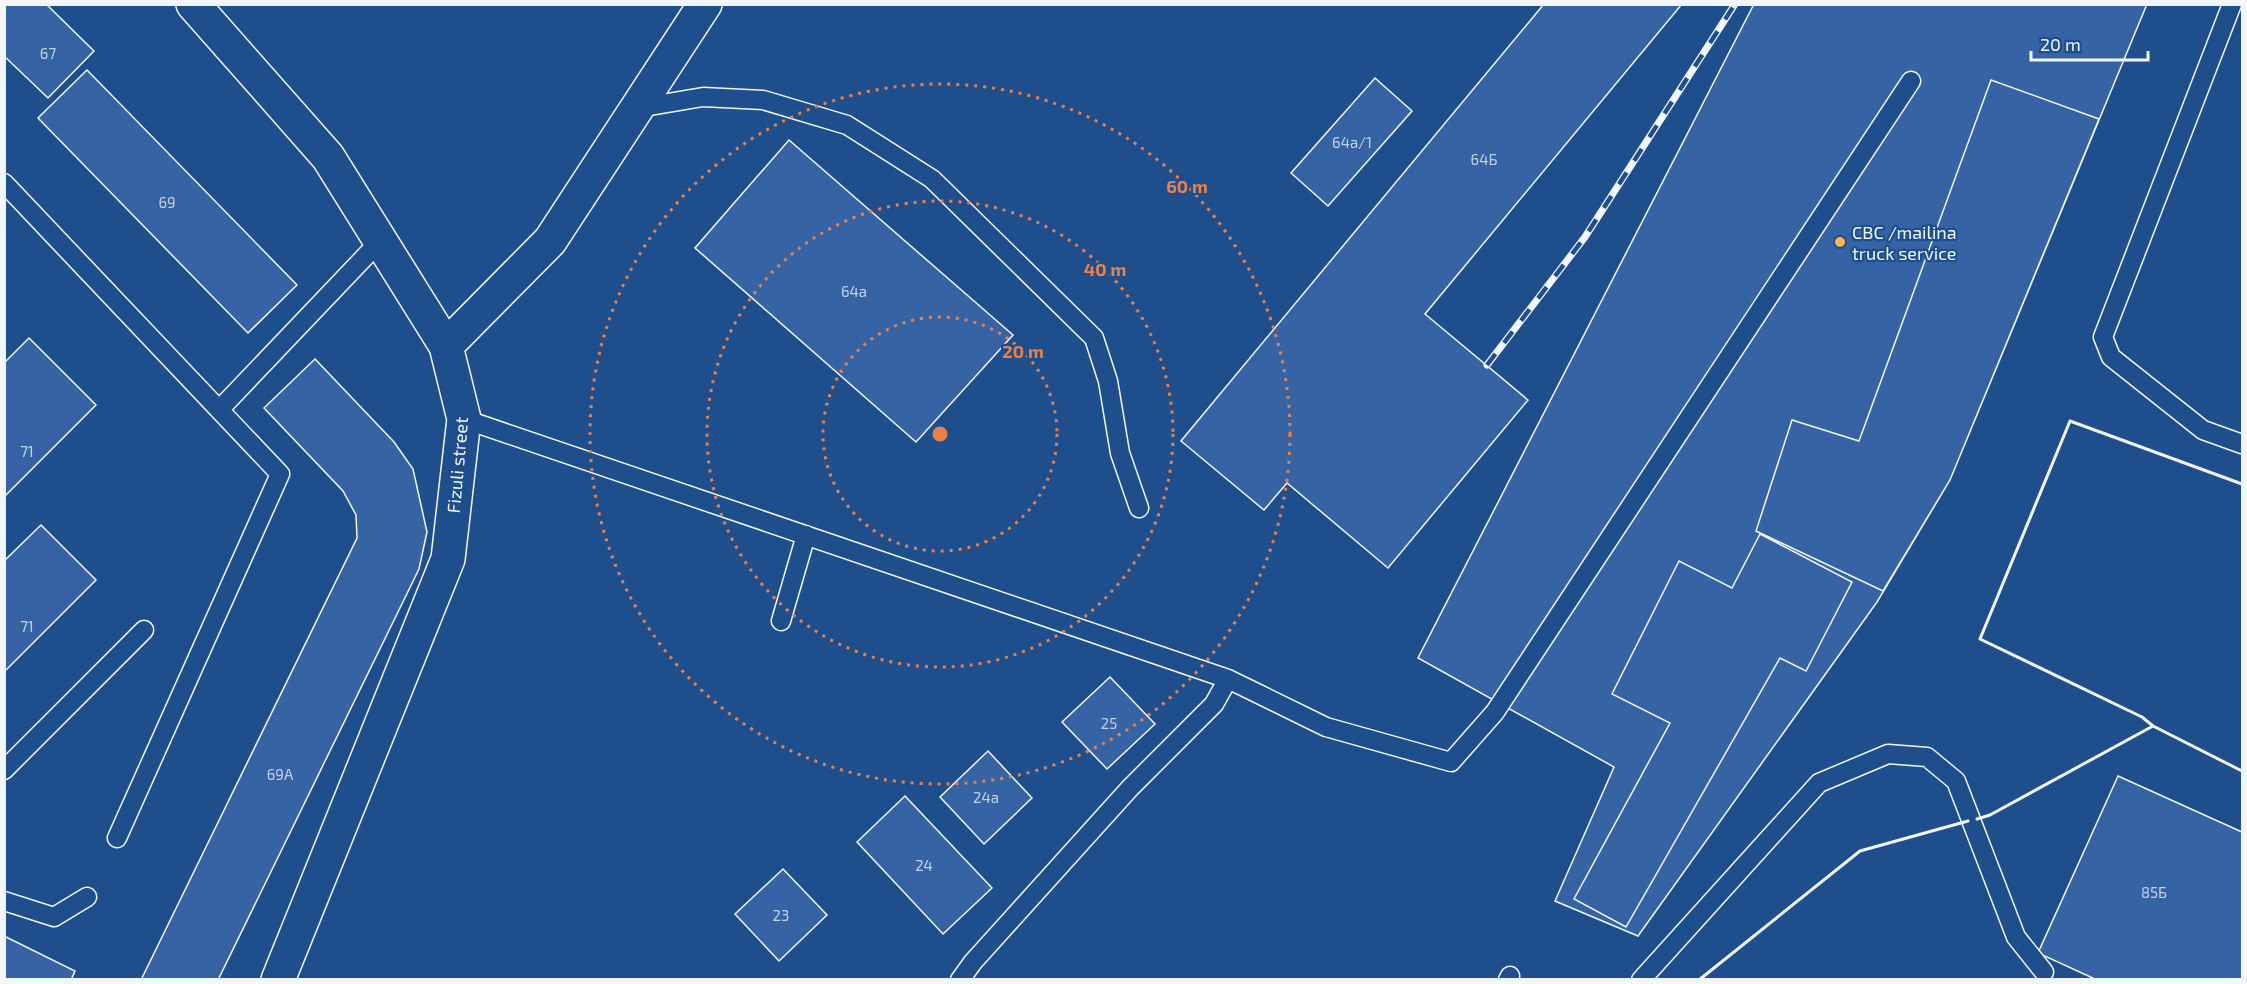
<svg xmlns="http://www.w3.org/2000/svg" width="2247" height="984" viewBox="0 0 2247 984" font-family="'Exo 2',sans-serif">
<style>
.building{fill:#3563a3;stroke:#f2f6ff;stroke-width:1.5}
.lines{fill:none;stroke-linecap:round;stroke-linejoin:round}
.service-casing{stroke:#f2f6ff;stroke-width:21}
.minor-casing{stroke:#f2f6ff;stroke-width:36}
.tertiary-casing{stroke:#f2f6ff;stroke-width:36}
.service{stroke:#1f4e8c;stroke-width:18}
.minor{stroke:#1f4e8c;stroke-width:33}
.tertiary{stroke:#1f4e8c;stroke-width:33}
.rail-casing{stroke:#f2f6ff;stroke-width:7}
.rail{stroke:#1f4e8c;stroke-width:4.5;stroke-dasharray:14;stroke-linecap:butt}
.wall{stroke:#f2f6ff;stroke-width:3}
.ring{fill:none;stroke:#ea8049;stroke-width:3;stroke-dasharray:3 6}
.poi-dot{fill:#ffb74d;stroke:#1f4e8c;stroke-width:2}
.labels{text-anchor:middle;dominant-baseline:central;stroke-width:4.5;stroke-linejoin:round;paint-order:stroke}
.number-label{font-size:15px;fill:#c3d1e8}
.poi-label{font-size:18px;fill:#f2f6ff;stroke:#1f4e8c;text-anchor:start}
.street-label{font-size:18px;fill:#f2f6ff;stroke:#1f4e8c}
.centre{fill:#ea8049;stroke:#1f4e8c;stroke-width:3}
.ring-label{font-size:18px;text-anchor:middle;font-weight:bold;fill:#ea8049;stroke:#1f4e8c;stroke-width:4.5;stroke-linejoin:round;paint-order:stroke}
</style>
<rect width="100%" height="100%" fill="#1f4e8c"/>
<path class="building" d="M4 4H46L94 51 48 98 4 56Z
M1544 4H1682L1425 314 1528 400 1388 568 1287 483 1264 510 1181 441Z
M1754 4H2147L1950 480 1877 602 1638 936 1555 901 1614 767 1418 658Z
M87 70 297 285 248 333 38 118Z
M1375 78 1412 111 1328 206 1291 173Z
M1991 80 2099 119 1950 480 1883 591 1756 531 1792 420 1859 441Z
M789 140 1013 335 916 442 695 248Z
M29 338 96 405 4 497V363Z
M315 359 394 442 413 469 427 532 419 569 218 980H141L357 538 356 515 343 491 264 408Z
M41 525 96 580 4 672V561Z
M1760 534 1852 582 1806 671 1780 658 1626 927 1574 899 1670 723 1612 694 1679 561 1732 588Z
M1110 677 1155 724 1107 769 1062 722Z
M988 751 1032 798 984 844 940 797Z
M2118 776 2242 832V980H2097L2038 953Z
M905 796 992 888 943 934 857 842Z
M783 869 827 915 779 961 735 914Z
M4 936 75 971 71 980H4Z"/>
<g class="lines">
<g class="service-casing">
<path id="service" d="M2232 4 2103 337 2111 357 2203 430 2242 444
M638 108 703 97 763 100 847 125 932 179 1094 338 1108 381 1120 453 1139 508
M4 183 280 474 117 838
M219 410 380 241
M464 419 1228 679 1326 727 1451 762 1495 712 1911 81
M781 621 806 535
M4 770 144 630
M4 901 54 917 87 897
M960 980 973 962 1130 788 1214 704 1228 679
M1508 980 1510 976
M1641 980 1819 783 1888 754 1927 757 1956 781 2016 937 2044 972"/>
</g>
<g class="minor-casing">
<path id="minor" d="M446 346 550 241 705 4"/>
</g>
<g class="tertiary-casing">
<path id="tertiary" d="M193 4 328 157 446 346 464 419 448 559 278 980"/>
</g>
<use href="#service" class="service"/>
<use href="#minor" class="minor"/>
<use href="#tertiary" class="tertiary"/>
<g class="rail-casing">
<path id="rail" d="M1487 365 1585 237 1735 4"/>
</g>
<use href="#rail" class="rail"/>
<path class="wall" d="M2153 726 2142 717 1980 639 2070 421 2242 484
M1977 819 1990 815 2153 726 2242 771
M1699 980 1860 851 1968 821"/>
</g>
<g class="ring">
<circle cx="940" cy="434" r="117"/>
<circle cx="940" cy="434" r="233"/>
<circle cx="940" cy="434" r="350"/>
</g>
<circle class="poi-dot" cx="1840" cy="242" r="6"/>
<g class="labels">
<g class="number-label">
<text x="48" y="53">67</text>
<text x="1352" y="142">64а/1</text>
<text x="1484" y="159">64Б</text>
<text x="167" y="202">69</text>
<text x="854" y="291">64а</text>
<text x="27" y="451">71</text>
<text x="27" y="626">71</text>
<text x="1109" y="723">25</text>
<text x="280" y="774">69А</text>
<text x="986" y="797">24а</text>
<text x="924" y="865">24</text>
<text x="2154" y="892">85Б</text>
<text x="781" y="915">23</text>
</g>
<g class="poi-label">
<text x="1852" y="232">CBC /mailina<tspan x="1852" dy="21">truck service</tspan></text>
</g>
<g class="street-label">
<text transform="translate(457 465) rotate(-85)">Fizuli street</text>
</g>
</g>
<circle cx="940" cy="434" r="9" class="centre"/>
<g class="ring-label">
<text x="1187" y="193">60 m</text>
<text x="1105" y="276">40 m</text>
<text x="1023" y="358">20 m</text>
</g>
<rect width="2247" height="984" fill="none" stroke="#f2f6ff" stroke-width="12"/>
<path d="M2031 51v9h117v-9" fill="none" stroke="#f2f6ff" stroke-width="3"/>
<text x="2040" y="51" font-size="18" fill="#f2f6ff" stroke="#1f4e8c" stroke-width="4.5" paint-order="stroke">20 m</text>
</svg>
